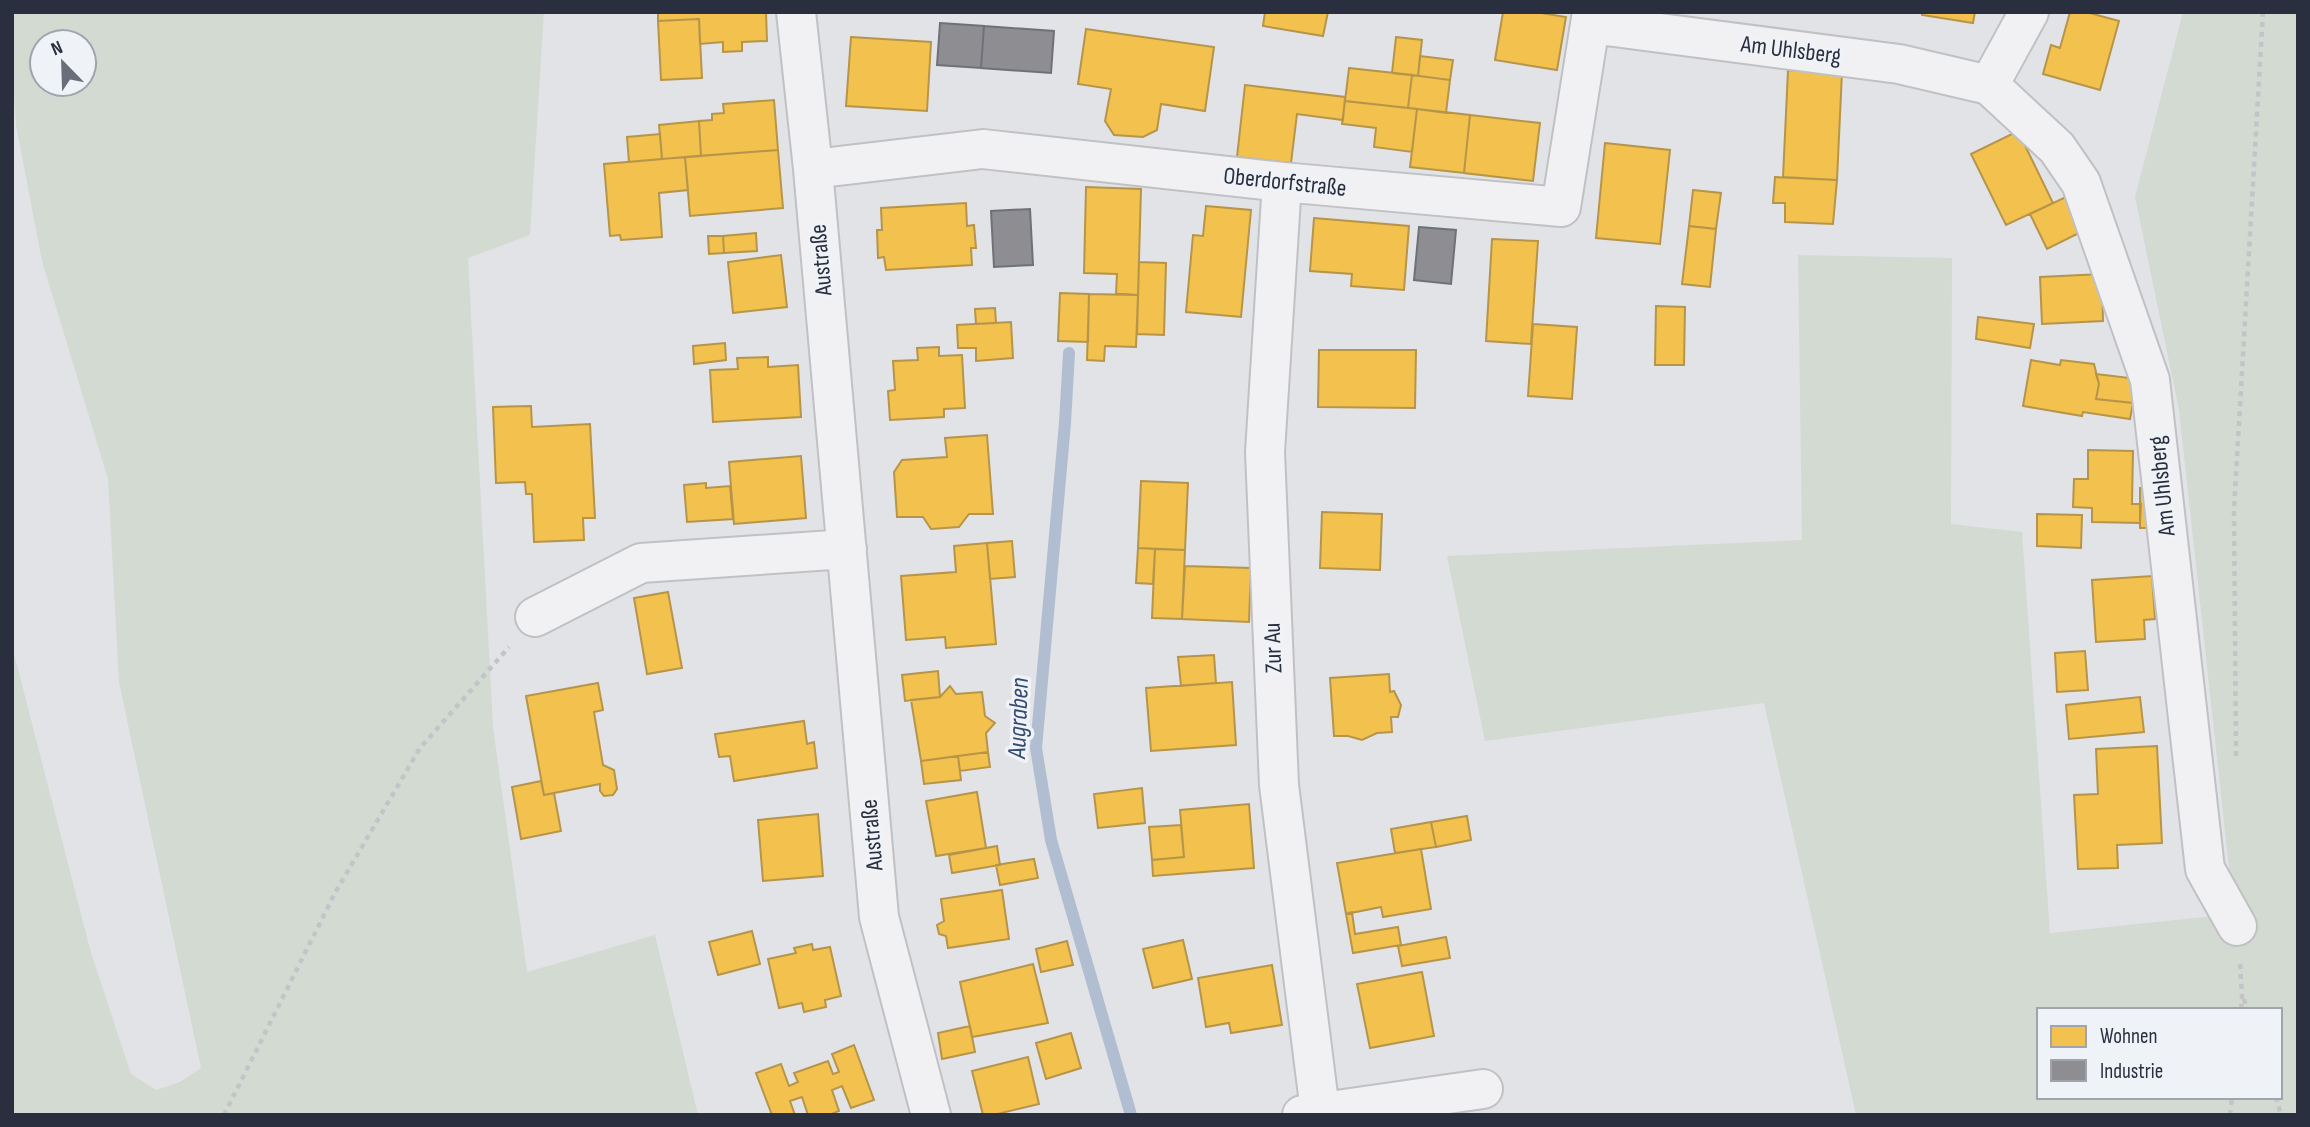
<svg xmlns="http://www.w3.org/2000/svg" width="2310" height="1127" viewBox="0 0 2310 1127" font-family="'Sofia Sans Condensed',sans-serif">
<style>
.green{fill:#d2dad2;fill-rule:evenodd}
.homes{fill:#f2c14e;stroke:#b6954a;stroke-width:2}
.industry{fill:#8d8d92;stroke:#6f7179;stroke-width:2}
.lines{fill:none;stroke-linecap:round;stroke-linejoin:round}
.stream{stroke:#b1bdd1;stroke-width:12}
.minor-casing{stroke:#c0c1c4;stroke-width:42}
.path{stroke:#c3c4c8;stroke-width:4.5;stroke-dasharray:5 5;stroke-linecap:butt}
.minor{stroke:#f1f1f3;stroke-width:38}
.labels{text-anchor:middle;dominant-baseline:central;stroke-width:7;stroke-linejoin:round;paint-order:stroke}
.street-label{font-size:24px;fill:#292f3f;stroke:#eff2f6}
.water-label{font-size:26px;font-style:italic;fill:#344b72;stroke:#eff2f6}
</style>
<rect width="100%" height="100%" fill="#e2e3e6"/>
<path class="green" d="M12 12H544L530 235 468 258 493 727 527 972 655 935 698 1115H12V646L91 953 131 1074 156 1090 180 1082 201 1068 119 682 108 479 42 261 16 125 12 71ZM84 42V84H42V42Z
M2183 12H2298V1115H1856L1764 703 1485 741 1447 556 1802 540 1798 255 1952 258 1951 524 2022 532 2050 933 2234 914 2179 410 2135 197ZM2039 1010H2280V1097H2039Z"/>
<path class="homes" d="M658 12H766L767 41 742 42V51L723 52V42L700 44 699 19 658 21Z
M1265 12H1328L1323 36 1263 26Z
M1503 12H1535L1566 17 1557 70 1495 60Z
M1922 12H1975L1973 23 1922 15Z
M2070 12H2086L2119 21 2100 90 2043 74 2051 45 2060 48Z
M699 19 702 78 661 80 658 21Z
M1086 29 1214 47 1205 111 1161 104 1157 130 1143 137 1114 135 1105 121 1111 89 1078 84Z
M851 37 931 42 927 111 846 106Z
M1396 37 1422 40 1418 76 1392 73Z
M1420 56 1453 60 1450 80 1418 76Z
M1349 68 1412 75 1408 108 1345 101Z
M1788 70 1842 72 1837 180 1783 177Z
M1412 75 1450 80 1446 113 1408 108Z
M1245 85 1345 97 1343 120 1297 114 1291 163 1237 157Z
M774 100 778 150 701 156 699 121 712 120V114L724 113 723 104Z
M1345 101 1417 109 1412 152 1374 147 1376 128 1342 124Z
M1417 109 1470 115 1464 173 1410 167Z
M1470 115 1540 123 1533 181 1464 173Z
M699 121 701 156 662 159 659 125Z
M2018 131 2053 203 2006 225 1971 154Z
M660 134 662 159 629 162 627 137Z
M1605 143 1670 150 1660 244 1596 238Z
M778 150 783 208 690 216 685 157Z
M685 157 688 190 659 193 662 237 621 240 620 235 610 236 604 164Z
M1775 177 1837 180 1833 224 1785 222V203H1773Z
M1086 187 1141 189 1138 295 1116 294 1117 274 1084 273Z
M1693 190 1721 193 1716 229 1689 226Z
M2070 195 2087 229 2047 249 2030 214Z
M966 203 967 226 974 225 976 248H971L972 265 886 270 884 257 878 258 877 230H882L881 208Z
M1206 206 1251 210 1241 317 1186 312 1193 235 1203 236Z
M1314 218 1409 226 1404 290 1351 286 1352 274 1310 271Z
M1689 226 1716 229 1710 287 1682 284Z
M756 233 757 251 724 253 723 236Z
M708 236H723L724 253 709 254Z
M1492 239 1538 241 1531 344 1486 341Z
M781 255 787 307 733 313 728 262Z
M1139 262 1166 263 1164 335 1137 334Z
M2102 274 2103 321 2042 324 2040 277Z
M1060 293 1089 294 1088 342 1058 341Z
M1089 294 1138 295 1136 347 1105 346 1104 361 1087 360Z
M1656 306 1685 307 1684 365H1655Z
M995 308 996 323 976 324 975 309Z
M1978 317 2034 324 2030 348 1976 339Z
M1011 322 1013 358 976 361V348H958L957 325Z
M1533 324 1577 327 1572 399 1528 396Z
M725 343 726 360 694 364 693 346Z
M939 347V356L962 355 965 408 944 409V417L890 420 888 391 895 390 893 361 918 360 917 348Z
M1319 350H1416L1415 408 1318 407Z
M768 357V367L798 365 801 417 713 422 710 370 738 369 737 358Z
M2031 360 2060 365 2061 360 2094 364 2099 384 2096 399 2133 403 2130 419 2083 412 2082 416 2023 406Z
M2096 374 2138 379 2133 403 2096 399 2099 384Z
M531 406 532 427 590 424 595 518H583L584 540 534 542 532 494H526L525 482 496 483 493 407Z
M987 435 993 514H969L959 527 931 529 923 517H897L894 472 902 460 947 457 945 438Z
M2088 450 2133 451 2132 504H2141L2140 523 2092 522V508L2073 507 2074 479H2088Z
M801 456 806 518 734 524 729 462Z
M1141 481 1188 483 1185 550 1138 548Z
M706 483V488L730 486 733 519 687 522 684 485Z
M2140 488 2156 489 2162 528H2140Z
M1322 512 1382 514 1380 570 1320 568Z
M2037 514 2082 515 2081 548 2037 546Z
M1012 541 1015 577 990 579 987 543Z
M987 543 996 644 946 648 945 637 906 640 901 576 956 572 954 546Z
M1138 548 1155 549 1153 584 1136 583Z
M1155 549 1185 550 1182 619 1152 618Z
M1185 566 1251 568 1249 622 1182 619Z
M2152 576 2155 619 2144 620 2145 639 2096 642 2092 580Z
M668 592 682 668 647 674 634 598Z
M2085 651 2088 690 2057 692 2055 653Z
M1214 655 1216 683 1181 686 1178 657Z
M938 671 940 697 905 701 902 675Z
M1389 674 1390 692 1394 691 1401 705 1398 717H1391L1392 732 1377 733 1362 740 1348 736H1334L1330 678Z
M1232 682 1236 745 1151 751 1146 688Z
M598 683 603 710 594 712 603 765 614 770 617 789 613 795 604 796 600 791V784L544 795 526 696Z
M950 686 956 694 982 692 985 716 995 723 986 733 988 752 921 761 911 700 940 697Z
M2140 697 2144 732 2069 739 2066 705Z
M804 721 807 744 814 742 817 768 734 781 730 756 719 757 715 734Z
M2157 746 2162 843 2117 845 2118 868 2078 869 2074 795 2098 794 2096 749Z
M988 752 990 767 960 771 958 756Z
M958 756 961 780 924 784 921 761Z
M541 781 544 795 554 793 561 831 521 839 512 787Z
M1142 788 1145 823 1098 828 1094 794Z
M977 792 986 848 936 856 926 801Z
M1249 804 1254 868 1153 876 1152 860 1184 857 1180 810Z
M818 814 823 876 763 881 758 820Z
M1467 816 1471 840 1436 847 1431 822Z
M1431 822 1436 847 1395 853 1391 829Z
M1181 825 1184 857 1152 860 1149 827Z
M997 846 1000 865 952 873 949 855Z
M1421 849 1431 909 1383 917 1381 907 1346 914 1337 863Z
M1034 859 1038 878 1000 885 996 865Z
M1002 890 1009 939 948 948 946 936 939 934 937 925 944 921 941 899Z
M1352 912 1355 934 1398 927 1401 945 1353 953 1346 914Z
M752 931 760 964 718 975 709 942Z
M1446 937 1450 958 1402 966 1398 946Z
M1183 940 1192 979 1153 988 1143 949Z
M1067 941 1073 965 1041 972 1036 949Z
M812 944 813 950 830 947 841 996 825 1000 826 1007 804 1012 802 1003 779 1008 768 959 796 953 794 948Z
M1033 964 1048 1023 972 1037 960 982Z
M1272 965 1282 1025 1231 1033 1229 1023 1206 1027 1198 978Z
M1422 972 1434 1036 1370 1048 1357 984Z
M970 1026 975 1052 942 1059 938 1033Z
M1071 1033 1081 1068 1046 1079 1036 1043Z
M854 1045 874 1100 851 1108 842 1086 832 1090 839 1111 829 1115H808L802 1097 790 1101 795 1115H772L756 1073 781 1064 789 1086 798 1082 794 1073 828 1061 833 1074 839 1072 832 1054Z
M1028 1057 1039 1104 993 1115H983L972 1071Z"/>
<path class="industry" d="M940 23 984 26 981 68 937 65Z
M984 26 1054 31 1051 73 981 68Z
M1030 209 1033 265 994 267 991 211Z
M1419 227 1456 230 1451 284 1414 280Z"/>
<g class="lines">
<path class="stream" d="M1069 353 1065 423 1036 748 1051 840 1131 1115"/>
<g class="minor-casing">
<path id="minor" d="M796 12 813 169 879 917 931 1115
M1591 24 1899 64 1989 85 2057 148 2081 183 2150 380 2205 869 2237 926
M1989 85 2029 12
M813 169 983 149 1282 182 1561 207 1592 12
M1282 182 1265 452 1279 785 1320 1111
M535 617 641 563 847 549
M1302 1115 1483 1089"/>
</g>
<path class="path" d="M2236 756 2234 509 2263 12
M2240 964 2242 995 2241 1010
M2244 999 2247 1010
M2276 1097 2281 1115
M224 1115 336 891 420 748 509 647
M2230 1115 2232 1097"/>
<use href="#minor" class="minor"/>
</g>
<g class="labels">
<g class="street-label">
<text transform="translate(1791 50) rotate(7)">Am Uhlsberg</text>
<text transform="translate(1285 182) rotate(6)">Oberdorfstraße</text>
<text transform="translate(821 260) rotate(-95)">Austraße</text>
<text transform="translate(2162 486) rotate(-96)">Am Uhlsberg</text>
<text transform="translate(1273 648) rotate(-92)">Zur Au</text>
<text transform="translate(872 835) rotate(-95)">Austraße</text>
</g>
<g class="water-label">
<text transform="translate(1019 718) rotate(-88)">Augraben</text>
</g>
</g>
<rect width="2310" height="1127" fill="none" stroke="#292f3f" stroke-width="28"/>
<rect x="2037" y="1008" width="245" height="91" fill="#eff2f6" stroke="#a0a4ad" stroke-width="2"/>
<rect x="2051" y="1026" width="35" height="21" fill="#f2c14e" stroke="#a0a4ad" stroke-width="2"/>
<text x="2100" y="1043" font-size="21" fill="#292f3f">Wohnen</text>
<rect x="2051" y="1060" width="35" height="21" fill="#8d8d92" stroke="#a0a4ad" stroke-width="2"/>
<text x="2100" y="1078" font-size="21" fill="#292f3f">Industrie</text>
<g transform="translate(63 63) rotate(337)"><circle r="33" fill="#eff2f6" stroke="#a0a4ad" stroke-width="2"/>
<path d="M0-5L12 26L0 18L-12 26Z" fill="#6a6e79"/>
<text y="-10" font-size="19" font-weight="bold" text-anchor="middle" fill="#292f3f">N</text>
</g>
</svg>
